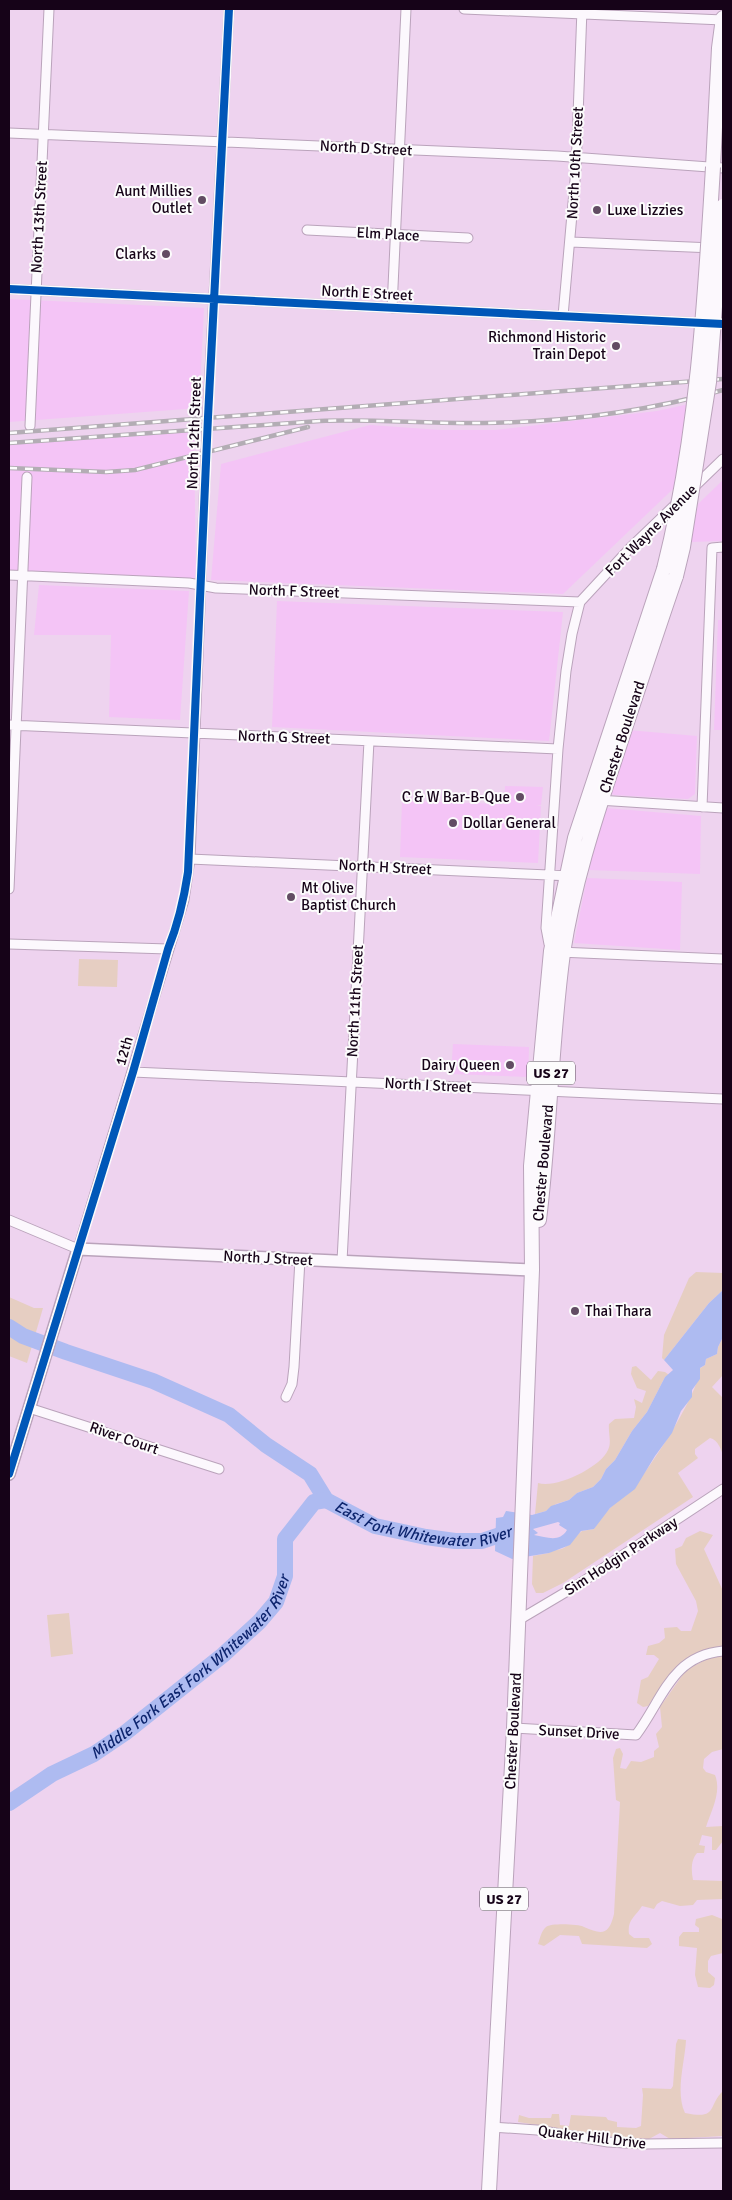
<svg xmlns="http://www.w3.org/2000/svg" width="732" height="2200" viewBox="0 0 732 2200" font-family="Signika,sans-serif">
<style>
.built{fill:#f4c4f6}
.green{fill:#e6cec2}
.water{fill:#aebbf1;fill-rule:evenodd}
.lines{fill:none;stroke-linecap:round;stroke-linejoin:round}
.river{stroke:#aebbf1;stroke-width:16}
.minor-casing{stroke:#baa3bb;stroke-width:11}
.major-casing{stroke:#baa3bb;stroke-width:14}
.highway-casing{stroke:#baa3bb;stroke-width:16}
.minor{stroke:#fcf8fd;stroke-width:9}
.major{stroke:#fcf8fd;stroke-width:11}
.highway{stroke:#fcf8fd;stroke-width:14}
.rail-casing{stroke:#b3adb4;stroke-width:4.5}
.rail{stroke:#fcfcfc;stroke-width:2.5;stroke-dasharray:8;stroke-linecap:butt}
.highway-bridge-casing{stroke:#baa3bb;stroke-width:16;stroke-linecap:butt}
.highway-bridge{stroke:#fcf8fd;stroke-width:14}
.cycleway-casing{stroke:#fcfcfc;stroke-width:11}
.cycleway{stroke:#0057b8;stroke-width:8}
.poi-dot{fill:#624c63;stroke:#fcfcfc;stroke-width:2}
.labels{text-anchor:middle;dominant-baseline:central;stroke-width:4;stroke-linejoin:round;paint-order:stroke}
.shield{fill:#fcfcfc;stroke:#5b4e5c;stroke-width:1}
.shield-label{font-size:14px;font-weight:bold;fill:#160318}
.street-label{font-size:15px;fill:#160318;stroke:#fcfcfc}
.poi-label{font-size:15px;fill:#160318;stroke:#fcfcfc;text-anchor:end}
.water-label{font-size:16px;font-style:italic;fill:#0e256e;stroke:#fcfcfc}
</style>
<rect width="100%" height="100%" fill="#eed3ef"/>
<path class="built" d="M9 299 204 308 199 408 9 422Z
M689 404 674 488 563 594 211 580 221 464 370 425 441 430H495L657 411Z
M194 432 196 580 9 573V445Z
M723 480V541L691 542 698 504Z
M39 585 189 591 180 720 109 717 111 635H34Z
M277 601 563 612 549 741 272 727Z
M718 620H723V730H714Z
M628 730 697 736 695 794 688 799 614 795 610 792Z
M505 786 543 787 541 805H536L541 806 538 863 400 857 402 801 504 804Z
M606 808 701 816 700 874 589 870 602 812Z
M587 878 682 882 680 950 574 943Z
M453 1044 529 1047 528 1077 451 1074Z"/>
<path class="green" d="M79 959 118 960 117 987 78 986Z
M696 1272 723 1273V1290L709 1303 664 1360 662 1358 664 1335 689 1278Z
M9 1297 34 1308H43L27 1363 9 1356Z
M723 1337V1375L712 1387 723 1398V1457C722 1450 718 1440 710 1438L695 1449V1454L698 1458 678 1473 693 1497 563 1583 543 1593H536L532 1584 533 1556 549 1553 552 1550C569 1551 571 1539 582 1531L594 1529C601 1517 609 1508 619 1500 624 1496 630 1493 634 1487 650 1468 702 1389 699 1369L705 1365 706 1359 717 1354 718 1347Z
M636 1366 651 1380 658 1371 665 1372 669 1375 665 1377 647 1412 632 1431 615 1460 606 1469 601 1479 593 1487 577 1493 569 1500 556 1504 546 1511 535 1514 538 1483C556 1489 601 1467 608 1450 612 1442 608 1433 609 1424L615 1419 634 1418 636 1407 634 1399 642 1403 646 1391 637 1388 631 1374 632 1367Z
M700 1531 713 1535 704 1549 723 1591V1646C679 1652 671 1672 648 1706L643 1707 637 1703 641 1680 648 1677 659 1659 654 1655H646L648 1646 659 1643 665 1638 664 1628 677 1627 681 1631H691L698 1611 696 1601 676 1564 675 1549 682 1546 686 1538Z
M69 1613 73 1654 51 1657 47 1615Z
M723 1656V1749L712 1752 704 1759 703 1768 706 1772 715 1775C722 1792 711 1811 706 1827L723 1826V1841L716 1850H712V1837L702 1835 699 1845 705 1846 704 1853H697C691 1860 691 1870 693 1880L723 1881V1899L697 1900 693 1905 680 1906 662 1901 657 1904 654 1909 642 1906C635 1917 627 1920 629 1934L634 1938H649L652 1944 647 1948 582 1944 579 1936 560 1935 544 1946 538 1944C540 1939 541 1931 546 1927 551 1923 578 1924 584 1927 602 1935 609 1935 614 1914L620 1802 616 1800 613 1758 616 1749 620 1748 623 1754 620 1768 626 1769 631 1761 641 1762 654 1757V1751L659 1747 656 1734 662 1727 660 1707 686 1670 707 1659Z
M712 1915 722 1919 723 1917V1953L711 1956 708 1961V1972L715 1978 714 1985 710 1988 698 1987 695 1975 697 1948 679 1946V1937L683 1932H699V1928L695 1925 696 1919Z
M678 2039 686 2040C685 2062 675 2092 685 2113 719 2120 707 2106 723 2091V2136L670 2139 660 2133 649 2139 621 2138 518 2122 519 2115 529 2118H551L552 2114H559L560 2125 569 2126 571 2115 606 2117 608 2120 617 2122V2127L636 2128 641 2126 643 2095 642 2088 671 2089 673 2086 676 2044Z"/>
<path class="water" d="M723 1290V1337L718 1347 717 1354 706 1359 705 1365 700 1368V1379L692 1390V1397L681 1411 672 1433 655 1456 635 1489 610 1508 594 1529 581 1531 570 1545 549 1553 512 1559 495 1551 496 1518 503 1517 506 1511 532 1515 546 1511 551 1506 569 1500 577 1493 593 1487 601 1479 606 1469 615 1460 632 1431 647 1412 665 1377 673 1370 664 1360 709 1303ZM558 1522 560 1523 559 1525 567 1530C559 1543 547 1537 534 1535L538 1533 533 1529Z"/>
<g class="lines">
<g class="river">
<path id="s1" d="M9 1327 23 1336 66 1352 153 1381 229 1415 266 1445 310 1474 326 1500 375 1526 426 1537 455 1541H482L515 1530"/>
<path id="s2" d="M9 1803 52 1774 94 1754 125 1733 223 1655 259 1622 276 1602 285 1576V1539L314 1502 326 1500"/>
</g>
<g class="minor-casing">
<path id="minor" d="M464 9 723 20
M9 133 557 156 723 168
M307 230 468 238
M571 242 713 248
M9 289 723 324
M392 308 406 9
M563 316 576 169 582 9
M30 426 49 9
M693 488 723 459
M9 575 189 583 216 588 580 602
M9 725 558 749
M598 800 723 808
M702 807 712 548 723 547
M190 859 572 876
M9 889 27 477
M9 944 168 949
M549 944 546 928 558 749 566 671 572 634 580 602 631 547 678 502
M559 952 723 959
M133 1072 723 1099
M9 1220 78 1249 184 900 190 859 207 428 229 9
M342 1261 369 741
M286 1397 292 1384 294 1367 300 1259
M29 1408 219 1469
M517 1621 576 1586 723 1489
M514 1728 636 1735C663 1699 671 1656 723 1651
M491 2127 537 2130 608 2142 645 2144 723 2143"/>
</g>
<g class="major-casing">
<path id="major" d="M9 1474 78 1249 532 1270"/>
</g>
<g class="highway-casing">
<path id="highway" d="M713 167 719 48 723 18
M539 1220C550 1131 551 1041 563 953 573 887 594 822 615 759 635 698 655 637 676 576
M489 2191 514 1728 532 1270 531 1166 551 951 575 838 664 569"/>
</g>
<use href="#minor" class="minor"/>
<use href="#major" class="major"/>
<use href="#highway" class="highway"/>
<g class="rail-casing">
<path id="rail" d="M9 433 723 379
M9 443 320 421C375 419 429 424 483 423 564 422 645 412 723 390
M9 468 106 472 135 470 308 427"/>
</g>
<use href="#rail" class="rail"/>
<g class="highway-bridge-casing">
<path id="highway-bridge" d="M664 569C697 438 705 302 713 167
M676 576 683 547 709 382 723 206"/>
</g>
<use href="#highway-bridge" class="highway-bridge"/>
<g class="cycleway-casing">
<path id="cycleway" d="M9 289 723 324
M9 1474 133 1072 168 949C178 924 184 899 188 872L208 417 229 9"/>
</g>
<use href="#cycleway" class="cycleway"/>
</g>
<g class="poi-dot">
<circle cx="202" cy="200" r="5"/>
<circle cx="597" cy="210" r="5"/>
<circle cx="166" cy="254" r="5"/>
<circle cx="616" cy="346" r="5"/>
<circle cx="520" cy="797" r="5"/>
<circle cx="453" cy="823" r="5"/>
<circle cx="291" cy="897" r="5"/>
<circle cx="510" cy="1065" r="5"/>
<circle cx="575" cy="1311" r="5"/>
</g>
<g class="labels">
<g class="shield">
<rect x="527" y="1061.5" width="48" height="23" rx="4"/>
<rect x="480" y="1887.5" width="48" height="23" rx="4"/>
</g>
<g class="shield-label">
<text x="551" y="1073">US 27</text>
<text x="504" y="1899">US 27</text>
</g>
<g class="street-label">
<text transform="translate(366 148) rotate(3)">North D Street</text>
<text transform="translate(575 163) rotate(-87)">North 10th Street</text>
<text transform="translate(39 217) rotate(-87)">North 13th Street</text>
<text transform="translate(388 234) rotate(3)">Elm Place</text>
<text transform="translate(367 293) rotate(3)">North E Street</text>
<text transform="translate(194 433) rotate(-88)">North 12th Street</text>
<text transform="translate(651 530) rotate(-45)">Fort Wayne Avenue</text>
<text transform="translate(294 591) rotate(2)">North F Street</text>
<text transform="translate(284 737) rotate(2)">North G Street</text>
<text transform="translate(622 737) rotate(-72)">Chester Boulevard</text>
<text transform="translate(385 867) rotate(3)">North H Street</text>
<text transform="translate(355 1001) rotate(-87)">North 11th Street</text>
<text transform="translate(124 1051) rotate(-74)">12th</text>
<text transform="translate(428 1085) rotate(3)">North I Street</text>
<text transform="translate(543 1163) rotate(-85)">Chester Boulevard</text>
<text transform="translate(268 1258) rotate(3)">North J Street</text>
<text transform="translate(124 1438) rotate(19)">River Court</text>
<text transform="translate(621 1556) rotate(-33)">Sim Hodgin Parkway</text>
<text transform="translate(513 1731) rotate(-87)">Chester Boulevard</text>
<text transform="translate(579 1732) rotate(3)">Sunset Drive</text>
<text transform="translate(592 2137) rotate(7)">Quaker Hill Drive</text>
</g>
<g class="poi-label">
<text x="192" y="191">Aunt Millies<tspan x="192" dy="17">Outlet</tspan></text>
<text x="607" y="210" text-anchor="start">Luxe Lizzies</text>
<text x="156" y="254">Clarks</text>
<text x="606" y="337">Richmond Historic<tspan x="606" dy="17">Train Depot</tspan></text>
<text x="510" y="797">C &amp; W Bar-B-Que</text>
<text x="463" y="823" text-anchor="start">Dollar General</text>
<text x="301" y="888" text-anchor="start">Mt Olive<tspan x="301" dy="17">Baptist Church</tspan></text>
<text x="500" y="1065">Dairy Queen</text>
<text x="585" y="1311" text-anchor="start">Thai Thara</text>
</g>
<g class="water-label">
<text stroke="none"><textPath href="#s1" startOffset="471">East Fork Whitewater River</textPath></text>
<text stroke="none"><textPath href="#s2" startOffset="230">Middle Fork East Fork Whitewater River</textPath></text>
</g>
</g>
<rect width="732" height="2200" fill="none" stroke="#160318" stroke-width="20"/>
</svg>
